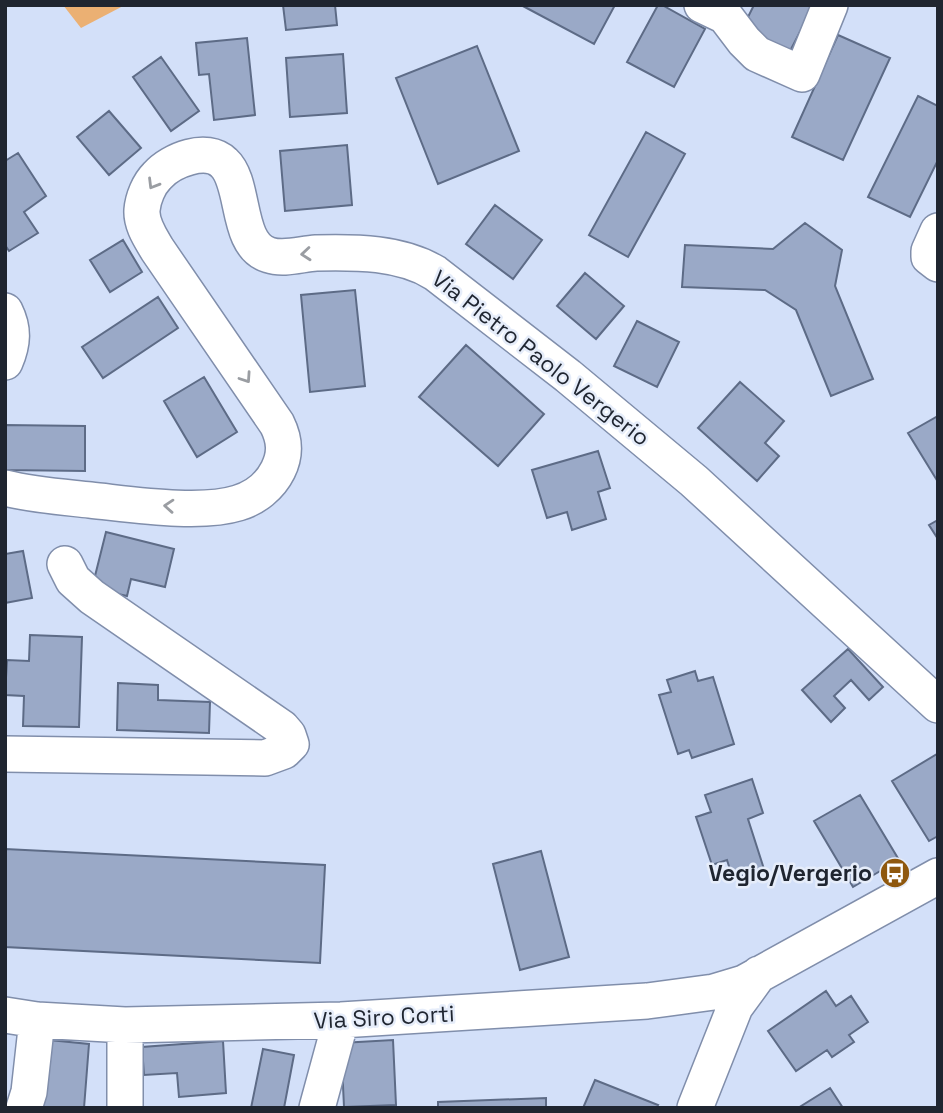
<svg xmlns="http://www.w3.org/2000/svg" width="943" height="1113" viewBox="0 0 943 1113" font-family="'Space Grotesk',sans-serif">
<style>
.green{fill:#ebb073}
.building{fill:#9aa9c7;stroke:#5d6b86;stroke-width:2}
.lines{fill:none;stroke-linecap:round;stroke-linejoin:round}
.minor-casing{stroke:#808eab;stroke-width:38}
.minor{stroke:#fff;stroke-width:35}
.oneway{stroke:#9a9da2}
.labels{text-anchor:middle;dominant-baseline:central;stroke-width:5;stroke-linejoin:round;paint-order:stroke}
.street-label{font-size:23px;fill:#1f2530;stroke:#e6edfa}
.poi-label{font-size:23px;font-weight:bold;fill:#1f2530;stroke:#e6edfa;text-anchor:end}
</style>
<rect width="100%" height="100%" fill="#d3e0f9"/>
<path class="green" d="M63 5H125L81 28Z"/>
<path class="building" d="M283 5H335L337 25 286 30Z
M521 5H615L594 44Z
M658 5H662L705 29 674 87 627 62Z
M754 5H814L789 53 742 29Z
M838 35 890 58 843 160 792 137Z
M247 38 255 115 214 120 209 74 199 75 196 43Z
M477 46 519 151 438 184 396 78Z
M343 54 347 113 290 117 286 58Z
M161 57 199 111 171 131 133 77Z
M918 96 938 106V160L910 217 868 197Z
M109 111 141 148 109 175 77 137Z
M646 132 685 154 628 257 589 235Z
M347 145 352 205 285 211 280 151Z
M18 153 46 196 24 212 38 233 9 251 5 245V161Z
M495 205 542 240 513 279 466 244Z
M805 223 842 250 835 286 873 379 831 396 796 310 765 290 682 287 685 245 773 249Z
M123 240 142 272 110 292 90 260Z
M585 273 624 306 596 339 557 306Z
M355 290 365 386 310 392 301 295Z
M158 297 178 328 103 378 82 347Z
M637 321 679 342 657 387 614 366Z
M466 345 544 414 498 466 419 397Z
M204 377 237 432 197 457 164 401Z
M740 382 784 421 765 443 779 456 757 481 698 428Z
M938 416V482L908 433Z
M5 425 85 426V471L5 470Z
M598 451 610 488 598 492 606 519 572 530 567 512 547 518 532 470Z
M938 520V539L929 525Z
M106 532 174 549 165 587 131 579 127 596 92 588Z
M23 551 32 598 5 603V554Z
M30 635 82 637 79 727 23 726 24 696 5 695 7 660 29 661Z
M848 649 883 687 869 700 851 680 834 696 845 708 831 722 802 690Z
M695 671 698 681 713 677 734 744 692 758 689 750 678 754 659 695 671 692 667 680Z
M118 683 158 685V700L210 702 209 733 117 730Z
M937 754 938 836 929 841 892 781Z
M752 779 763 813 748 819 764 869 733 879 727 860 712 865 696 817 711 812 705 795Z
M860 795 899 860 853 887 814 821Z
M5 849 325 865 320 963 5 947Z
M541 851 569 957 520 970 493 864Z
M826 991 836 1006 851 996 868 1022 849 1035 854 1042 832 1057 827 1050 796 1071 768 1031Z
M49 1040 89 1044 84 1108H43Z
M393 1040 396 1105 344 1107 341 1043Z
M223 1041 226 1093 179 1097 177 1073 144 1075 142 1047Z
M263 1049 294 1055 284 1108H251Z
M595 1080 658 1105 656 1108H583Z
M830 1088 843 1108H798Z
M546 1098V1108H438V1102Z"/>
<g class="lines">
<g class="minor-casing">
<path id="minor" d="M702 5 725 16 744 41 757 54 802 74 830 5
M938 231 929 251V257L938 264
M5 311C14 329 13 343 5 362
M5 488C33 495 62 497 90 500 130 504 200 515 238 503 255 498 270 486 278 470 286 454 285 440 277 424L157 249C150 237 141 224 142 210 143 198 149 184 157 176 171 160 207 146 224 163 246 183 235 245 269 255 284 260 301 254 316 253 356 252 401 252 435 273L568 376 694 481 938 705
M5 754 265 758 284 751 291 744 288 735 282 728 92 597 73 580 65 564
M5 1015 37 1020 125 1025 341 1020 647 1001 714 992 744 983 938 876
M24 1108 29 1092 37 1020
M125 1108V1025
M317 1108 341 1020
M695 1108 735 1007 759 974"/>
</g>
<use href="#minor" class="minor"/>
</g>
<defs><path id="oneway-chevron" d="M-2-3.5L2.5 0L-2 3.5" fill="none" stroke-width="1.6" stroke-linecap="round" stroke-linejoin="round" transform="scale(1.75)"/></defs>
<g class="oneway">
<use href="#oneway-chevron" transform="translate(153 184) rotate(121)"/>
<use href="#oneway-chevron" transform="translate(306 254) rotate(175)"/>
<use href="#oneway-chevron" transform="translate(246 378) rotate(56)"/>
<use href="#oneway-chevron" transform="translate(169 506) rotate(-176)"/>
</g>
<defs>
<g id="bus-disc" transform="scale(1.575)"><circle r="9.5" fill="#8f580e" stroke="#e6edfa"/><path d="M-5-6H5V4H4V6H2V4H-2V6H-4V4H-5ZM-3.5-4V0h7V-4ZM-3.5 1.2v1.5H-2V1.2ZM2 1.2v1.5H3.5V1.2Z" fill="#fff"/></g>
</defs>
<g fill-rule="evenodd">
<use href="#bus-disc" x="895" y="873"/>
</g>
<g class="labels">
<g class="street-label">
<text transform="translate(541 358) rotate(38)">Via Pietro Paolo Vergerio</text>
<text transform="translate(384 1017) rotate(-3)">Via Siro Corti</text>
</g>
<g class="poi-label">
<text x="872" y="873">Vegio/Vergerio</text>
</g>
</g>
<rect width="943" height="1113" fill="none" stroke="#1f2530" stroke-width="14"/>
</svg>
